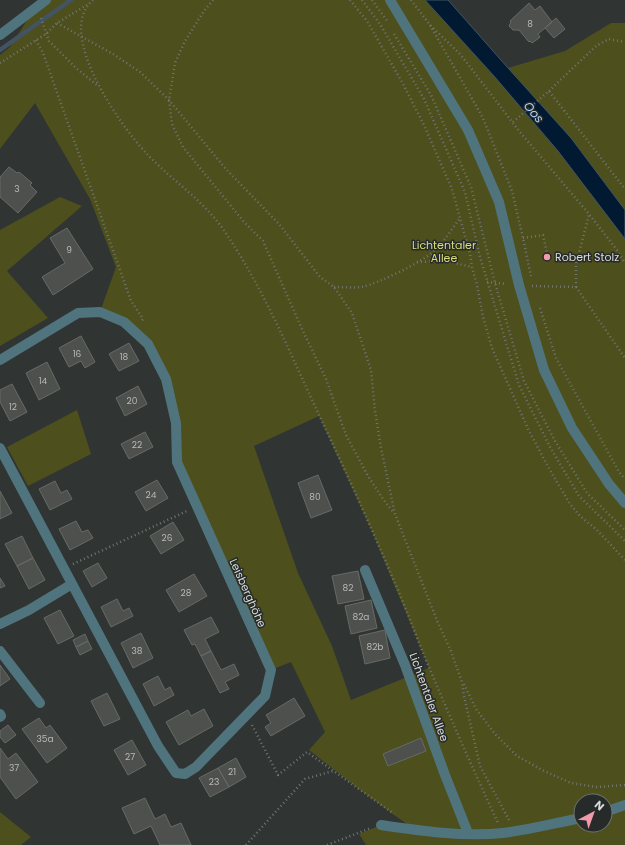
<svg xmlns="http://www.w3.org/2000/svg" width="625" height="845" viewBox="0 0 625 845" font-family="Poppins,sans-serif">
<style>
.green{fill:#4d4f1c;fill-rule:evenodd}
.water{fill:#011a31;stroke:#425464}
.lines{fill:none;stroke-linecap:round;stroke-linejoin:round}
.stream{stroke:#425464;stroke-width:4.5}
.building{fill:#4d504d;stroke:#676b67}
.path{stroke:#717675;stroke-width:2.5;stroke-dasharray:1 3;stroke-linecap:butt}
.minor{stroke:#50747d;stroke-width:10}
.poi-dot{fill:#f39aaa;stroke:#262b2a;stroke-width:1.5}
.labels{text-anchor:middle;dominant-baseline:central;stroke-width:3;stroke-linejoin:round;paint-order:stroke}
.number-label{font-size:9px;fill:#b6b9b8}
.park-label{font-size:11px;fill:#d8dd79;stroke:#262b2a}
.poi-label{font-size:11px;fill:#d9dcdb;stroke:#262b2a;text-anchor:start}
.street-label{font-size:11px;fill:#d9dcdb;stroke:#262b2a}
.water-label{font-size:12px;font-style:italic;fill:#a7d1fc;stroke:#262b2a}
</style>
<rect width="100%" height="100%" fill="#303534"/>
<path class="green" d="M40 0H425L494 76 508 68 565 51 611 23H625V845H366L359 834 381 825 415 830 364 793 309 750 325 732 291 662 271 670 177 462 166 380 148 344 124 322 100 312 116 267 90 199 35 103 0 149V55L10 47ZM319 416 371 529 429 668 351 700 332 646 298 573 254 446ZM581 801H605V825H581Z
M60 197 82 206 7 271 48 318 0 346V230Z
M77 410 91 454 28 486 7 447Z
M0 812 31 837 21 845H0Z"/>
<path class="water" d="M425 0H448L508 68 571 138 625 210V239L558 151 494 76Z"/>
<g class="lines">
<path class="stream" d="M0 50 71 0"/>
</g>
<path class="building" d="M529 3 535 10 540 6 552 22 538 34 540 37 539 38 532 43 530 41 529 42 519 30H513L509 26 511 22 510 21Z
M556 18 565 29 554 38 545 28Z
M9 167 17 173 19 172 32 183 30 185 37 192 18 213 0 197V177Z
M67 228 93 269 53 295 42 277 65 263 50 238Z
M81 336 95 362 85 368 81 361 69 367 59 348Z
M129 343 139 361 119 371 109 354Z
M47 362 60 389 39 400 26 373Z
M12 384 27 412 10 421 0 402V390Z
M138 386 147 404 125 416 116 398Z
M145 432 153 447 129 459 121 444Z
M318 475 332 510 311 518 298 483Z
M157 480 168 498 146 511 135 492Z
M55 481 61 493 67 490 72 499 50 510 39 489Z
M0 491 12 513 0 519Z
M76 521 82 532 88 530 93 538 70 550 59 529Z
M173 522 184 540 161 554 150 536Z
M22 536 33 558 17 566 5 544Z
M33 558 45 580 29 589 17 566Z
M98 563 107 578 92 587 83 571Z
M358 571 364 599 338 604 332 576Z
M194 574 207 596 179 612 166 590Z
M0 578 5 586 0 588Z
M117 599 123 611 129 608 133 616 111 627 101 607Z
M371 600 377 628 351 634 345 606Z
M60 610 74 636 58 644 44 618Z
M211 617 219 632 205 639 211 651 201 656 195 644 192 645 184 630Z
M385 630 390 658 365 664 359 636Z
M141 633 153 658 133 668 121 643Z
M85 634 88 641 76 647 73 640Z
M88 641 92 649 80 655 76 647Z
M211 651 221 670 234 664 239 675 225 682 229 689 220 693 201 656Z
M0 665 10 679 0 686Z
M158 676 165 690 170 687 174 695 154 706 143 684Z
M107 693 120 719 104 726 91 701Z
M294 698 305 716 271 736 265 727 271 723 266 715Z
M204 709 213 726 179 745 166 722 188 710 191 716Z
M39 718 46 728 50 725 67 748 47 763 22 729Z
M8 725 16 735 5 743 0 737V731Z
M421 738 426 751 388 766 383 754Z
M132 740 146 765 128 775 114 750Z
M0 748 8 759 16 753 38 782 16 799 0 777Z
M236 758 246 777 229 787 218 768Z
M218 768 229 787 210 797 199 778Z
M145 798 155 819 165 814 171 827 181 823 191 845H160L151 826 134 834 122 808Z"/>
<g class="lines">
<path class="path" d="M93 0C54 33 121 126 146 153 170 179 202 199 223 229 263 287 290 353 320 417 349 478 377 540 403 602 412 624 420 646 429 667 451 720 474 771 498 823
M213 0 204 11 185 41 175 63 169 100 172 124 183 147 244 222 263 241 302 329 326 379 346 435 368 476 383 499 394 513
M350 0 367 21 402 82 424 125 452 189 470 254 472 267 477 285 483 317 492 348 529 431 551 472 570 504 580 516 597 530 625 560
M362 0 380 24 424 99 465 192 480 257 519 385 550 447 579 496 625 541
M372 0 388 22
M411 0 430 25 461 55 519 131 589 214 617 250 625 263
M41 18 49 41 76 68 98 86
M57 23 113 54 140 72 169 100 225 168 279 224 320 277 334 287 352 313 371 370 375 411 381 448 395 514 438 623 451 651 462 682 464 696 480 766 509 820
M430 25 483 118 512 191 523 238 531 276
M394 34 431 95 471 187 495 283 524 381 555 441 587 493 625 530
M36 40 43 53 131 301 143 319 141 322
M0 63 46 34 57 23 87 5
M549 91 596 46 609 39 625 42
M513 122 549 91 625 189
M523 238 543 235 547 253
M417 262 446 261 472 267
M487 282 507 284
M532 286 576 287V264L589 215
M334 287C343 287 353 288 362 287 379 283 420 263 433 252 444 242 452 229 460 218
M576 287 625 358
M540 308 556 358 619 472 625 479
M73 564 187 511
M464 684 476 709 495 734 517 756 544 771 571 783 597 787 625 785
M252 725 278 775 307 752 394 814
M246 845 305 779 333 771
M327 845 371 828"/>
<path class="minor" d="M390 0 468 130 499 202 519 285 544 370 572 428 609 484 625 503
M0 35 46 0
M0 360 78 313 100 312 124 322 148 344 166 379 176 423 177 462 271 670 265 696 196 767 185 774 176 773 158 746 0 448
M365 570 405 665 445 775 468 833
M0 624 29 610 72 584
M0 651 40 703
M0 714 1 716 0 717
M605 812 625 805
M381 825C421 831 463 837 503 833 529 830 555 823 581 818"/>
</g>
<circle class="poi-dot" cx="547" cy="257" r="4"/>
<g class="labels">
<g class="number-label">
<text x="530" y="24">8</text>
<text x="17" y="189">3</text>
<text x="69" y="250">9</text>
<text x="77" y="354">16</text>
<text x="124" y="357">18</text>
<text x="43" y="381">14</text>
<text x="132" y="401">20</text>
<text x="13" y="407">12</text>
<text x="137" y="445">22</text>
<text x="151" y="495">24</text>
<text x="315" y="497">80</text>
<text x="167" y="538">26</text>
<text x="348" y="588">82</text>
<text x="186" y="593">28</text>
<text x="361" y="617">82a</text>
<text x="375" y="647">82b</text>
<text x="137" y="651">38</text>
<text x="45" y="739">35a</text>
<text x="130" y="757">27</text>
<text x="14" y="768">37</text>
<text x="232" y="772">21</text>
<text x="214" y="782">23</text>
</g>
<g class="park-label">
<text x="444" y="245">Lichtentaler<tspan x="444" dy="13">Allee</tspan></text>
</g>
<g class="poi-label">
<text x="555" y="257">Robert Stolz</text>
</g>
<g class="street-label">
<text transform="translate(248 593) rotate(66)">Leisberghöhe</text>
<text transform="translate(429 697) rotate(70)">Lichtentaler Allee</text>
</g>
<g class="water-label">
<text transform="translate(534 112) rotate(50)">Oos</text>
</g>
</g>
<g transform="translate(593 813) rotate(41)"><circle r="19" fill="#262b2a" stroke="#6e7271"/>
<path d="M0-3L7 15L0 10L-7 15Z" fill="#f39aaa"/>
<text y="-6" font-size="11" font-weight="bold" text-anchor="middle" fill="#d9dcdb">N</text>
</g>
</svg>
